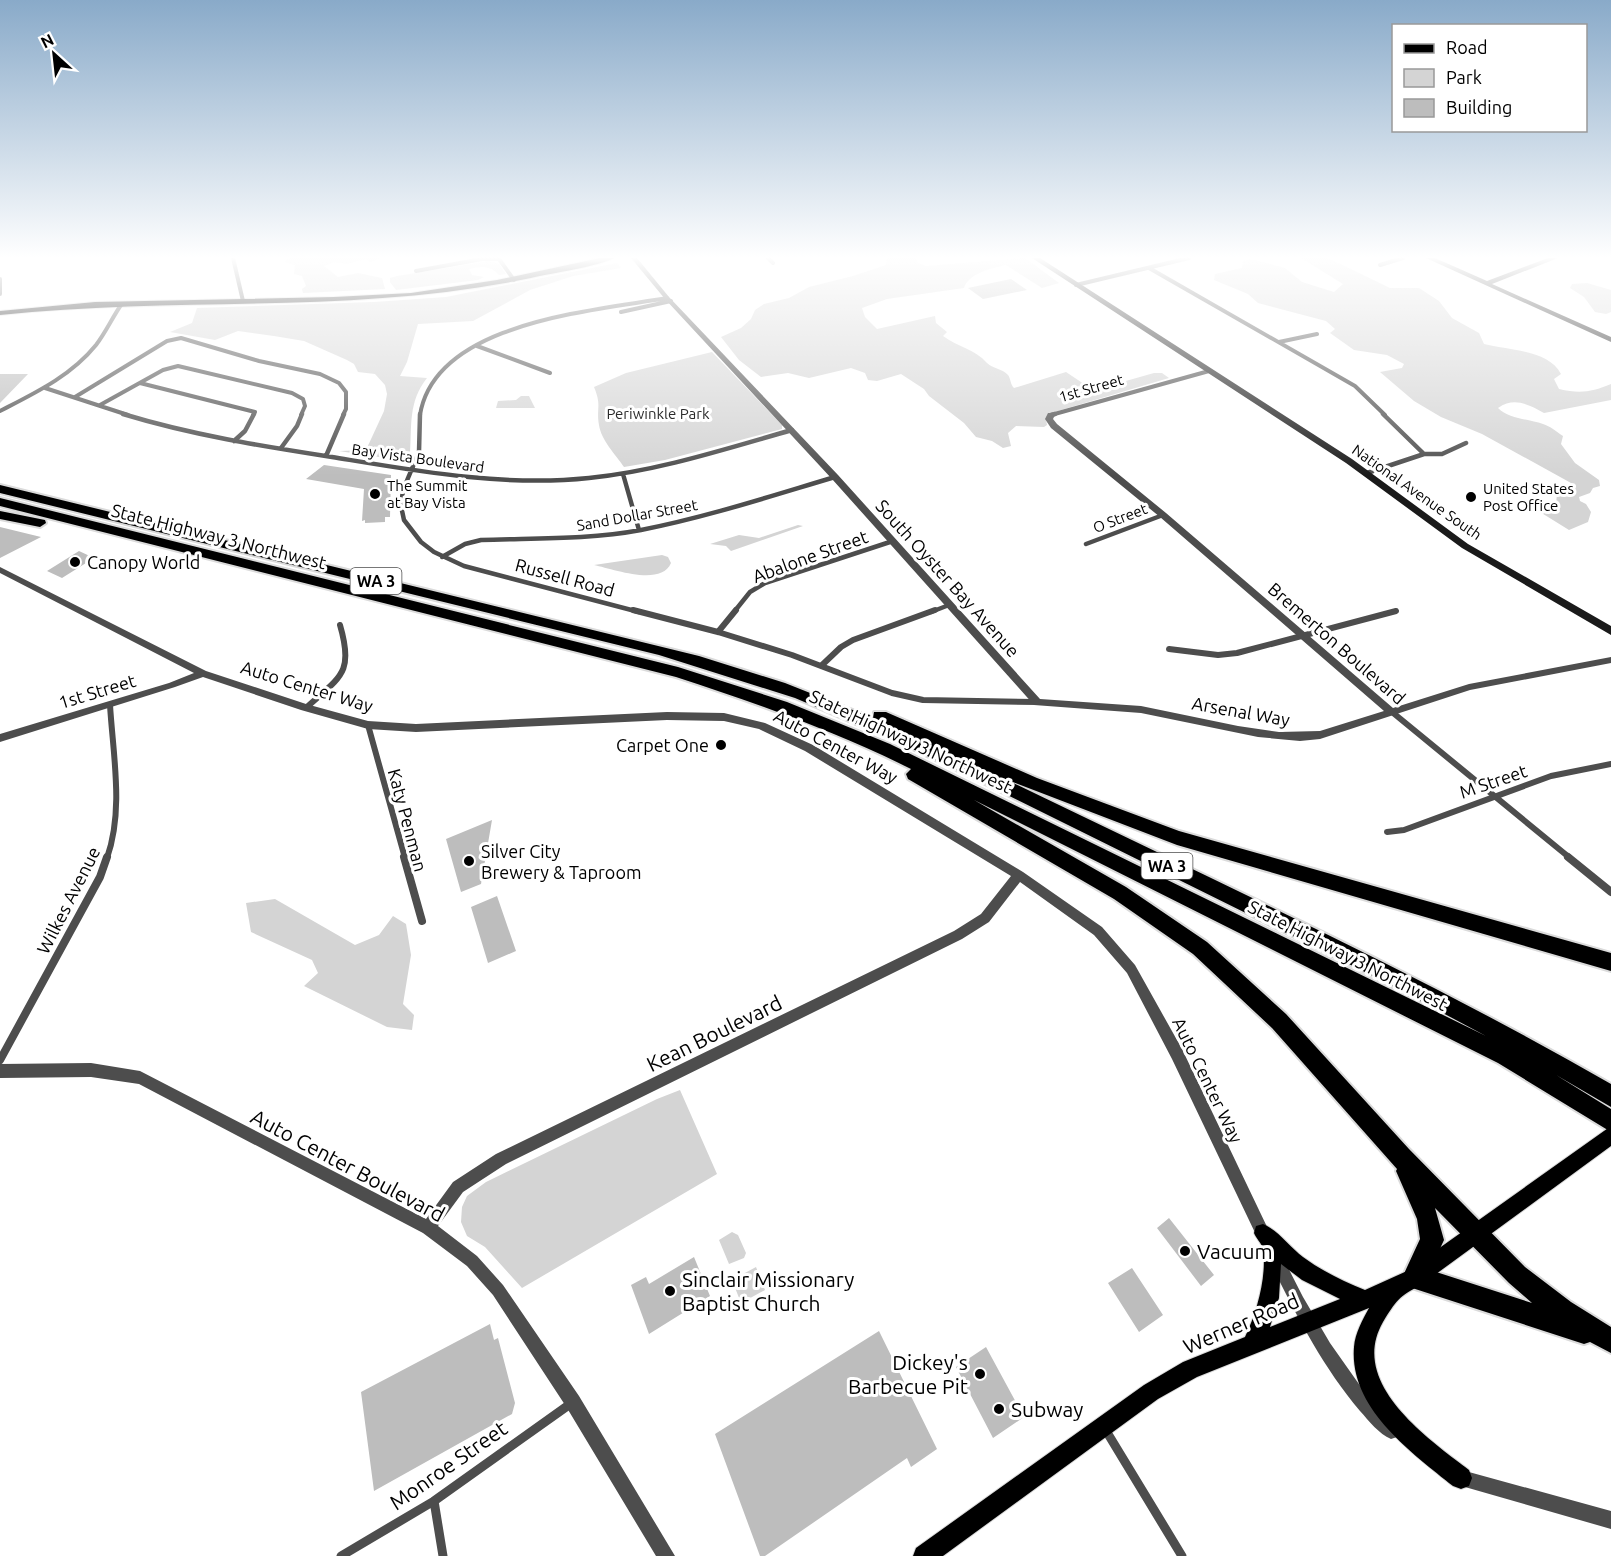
<svg xmlns="http://www.w3.org/2000/svg" width="1611" height="1556" viewBox="0 0 1611 1556" font-family="Ubuntu,sans-serif">
<style>
.green{fill:#d4d4d4}
.building{fill:#bdbdbd}
.lines{fill:none;stroke-linecap:round;stroke-linejoin:round}
.primary-casing{stroke:#dbdbdb;stroke-width:2}
.motorway-casing{stroke:#dbdbdb;stroke-width:4}
.minor-far4{stroke:#4d4d4d;stroke-width:4}
.minor-far3{stroke:#4d4d4d;stroke-width:4.5}
.minor-far2{stroke:#4d4d4d;stroke-width:6}
.minor-far1{stroke:#4d4d4d;stroke-width:8}
.minor{stroke:#4d4d4d;stroke-width:9}
.tertiary{fill:#4d4d4d;fill-rule:evenodd}
.secondary{fill:#1a1a1a;fill-rule:evenodd}
.primary{fill:#000;fill-rule:evenodd}
.motorway{fill:#000;fill-rule:evenodd}
.poi-dot{fill:#000;stroke:#fff;stroke-width:2}
.labels{text-anchor:middle;dominant-baseline:central;stroke-width:6;stroke-linejoin:round;paint-order:stroke}
.far-street-label{font-size:15px;fill:#000;stroke:#fff}
.far-park-label{font-size:15px;fill:#2b2b2b;stroke:#fff}
.far-poi-label{font-size:15px;fill:#000;stroke:#fff;text-anchor:start}
.shield{fill:#fff;stroke:#4c4c4c;stroke-width:1.5}
.shield-label{font-size:16px;font-weight:bold;fill:#000}
.street-label{font-size:18px;fill:#000;stroke:#fff}
.poi-label{font-size:18px;fill:#000;stroke:#fff;text-anchor:start}
.near-street-label{font-size:21px;fill:#000;stroke:#fff}
.near-poi-label{font-size:21px;fill:#000;stroke:#fff;text-anchor:start}
</style>
<rect width="100%" height="100%" fill="#fff"/>
<path class="green" d="M289 258H381L370 262 366 259 347 264 334 262 324 266 338 277 358 273 382 278 385 289 303 293 302 289 306 286 302 276 294 274 295 265 284 262Z
M887 258H915L918 263 926 266 1025 258 1059 283 1042 288 1006 265C991 268 968 274 964 288L887 299 862 308 865 317 877 329 935 316 936 323 947 332 943 336C958 347 975 349 987 363 992 368 1003 369 1008 375 1011 379 1010 384 1014 388L1066 372 1087 386 1101 388 1154 373H1162L1169 378 1051 413 1046 419 1047 425 1044 427 1016 426 1008 433 1011 446 1003 448 992 441 976 437 964 423 929 396 924 389 901 374 877 381 868 380 865 373 851 368 809 378 788 373 761 377 739 360 721 337 741 328 751 319 755 310 764 304 789 298 809 287 853 276 886 265Z
M1301 258H1328L1390 288H1419L1439 301 1452 318 1479 333 1484 344C1508 350 1549 350 1561 374L1554 379 1559 389C1580 394 1592 392 1611 384V400L1544 413C1528 404 1514 397 1498 408 1509 419 1529 419 1543 424 1550 426 1557 432 1563 436L1561 444 1575 463 1599 480 1600 486 1593 488 1590 493 1579 497 1580 501 1586 504 1591 512 1588 522 1569 530 1540 512 1556 505 1557 493 1571 483 1482 434 1441 417 1414 401 1380 372 1402 368 1404 364 1387 355 1354 350 1330 333 1335 329 1326 321 1258 303 1248 294 1214 280 1215 274 1242 268 1243 261 1251 259 1285 268 1302 282 1334 292 1343 284Z
M489 261 499 264 506 274 499 275C490 265 481 266 469 269L472 275 484 277 478 280 396 290 390 282V278L397 276Z
M617 263 621 268 573 276 530 290 473 321 418 324 407 362 400 376 427 378C408 402 412 426 410 454L405 461 339 451 366 450 384 411 387 394 385 385 375 374 358 372 354 364 347 360 304 341 274 336 238 331 215 340 170 332 192 323 197 308 374 302 446 297Z
M1587 283 1611 290V312L1606 314 1595 312 1584 297 1570 288 1572 284Z
M712 352 782 425V429L665 460 624 467C616 455 601 440 599 425 596 408 602 406 594 387L626 373Z
M521 396H529L535 408H496L498 401 516 400Z
M798 525 803 526 731 551 726 546 710 544 739 535 759 538Z
M662 555 668 557 671 563C661 587 613 569 594 565Z
M275 899 355 945 379 935 393 916 406 924 411 955 403 1004 414 1015 412 1030 387 1027 304 986 318 973 312 960 251 932 246 903Z
M680 1090 717 1174 522 1288 485 1247 467 1236 461 1222 462 1207 467 1196 486 1182 657 1099Z
M732 1232 738 1235 746 1253 744 1258 729 1264 719 1240Z
M756 1267 765 1290 741 1303 732 1280Z"/>
<path class="building" d="M1011 279 1027 290 983 299 968 288Z
M0 374H28L0 403Z
M324 465 391 475 390 517H385V522L365 523V520L362 521 364 489 306 479Z
M0 527 41 537 0 558Z
M79 551 94 558 62 578 47 571Z
M492 820 481 884 461 892 446 839Z
M497 896 516 951 488 963 471 907Z
M1169 1218 1214 1275 1201 1286 1157 1228Z
M694 1257 710 1296 649 1334 631 1285 646 1277 649 1284Z
M1132 1268 1163 1315 1139 1332 1108 1283Z
M490 1324 494 1340 498 1338 515 1403 512 1414 374 1491 361 1392Z
M879 1331 937 1449 911 1467 907 1458 765 1556H760L715 1434Z
M986 1347 1024 1417 993 1438 956 1367Z"/>
<g class="lines">
<g class="primary-casing">
<path id="primary" d="M600 258H614C597 267 552 273 531 278 356 315 177 296 0 315V311L95 302 334 297 411 293 497 280Z
M1611 1126V1146L1421 1285C1399 1296 1396 1301 1383 1322 1348 1383 1427 1438 1469 1470L1472 1478 1469 1486 1461 1489 1453 1486C1411 1452 1349 1408 1354 1347 1355 1333 1363 1319 1369 1308L1197 1377 1158 1399 943 1556H913L916 1548 1144 1385 1183 1362 1245 1337C1257 1312 1267 1276 1263 1249 1262 1244 1256 1238 1254 1233L1256 1226 1263 1224C1278 1230 1290 1247 1303 1257 1322 1271 1343 1281 1365 1290L1407 1271ZM1281 1264 1302 1280 1340 1299 1270 1327 1279 1298Z"/>
</g>
<g class="motorway-casing">
<path id="motorway" d="M0 485 699 656 785 683 873 718 874 712H886L1037 778 1179 831 1611 953V971L1177 845 1005 779C1208 878 1415 971 1611 1084V1107L1556 1075 1611 1109V1132L1498 1063 974 800 1126 887 1207 942 1286 1014 1409 1149 1525 1267 1571 1302 1611 1327V1353L1590 1342 1584 1344 1406 1286 1402 1278 1420 1239 1417 1219 1396 1171 1397 1169 1272 1028 1193 954 1114 899 908 779 906 774 911 769C835 731 756 703 676 677L0 506V498L678 667 787 702 890 744 1486 1036 1377 978 981 782 898 742 795 698 659 655 0 493ZM1435 1208 1509 1283 1532 1303 1430 1270 1444 1240Z
M0 511 45 520 46 523 40 527 0 519Z"/>
</g>
<path class="minor-far4" d="M233 258 243 301
M768 258 773 263
M1380 265 1403 258
M1149 268 1355 386 1385 415
M416 271 482 259H499L514 280
M0 279V294
M1076 285 1189 258
M621 312 671 301
M1279 342 1317 334
M477 346 550 373
M140 383 255 412 253 415
M45 388 128 415
M75 397 167 341 181 338 259 361 320 374 339 383 346 392V409L343 415
M100 405 163 370 178 366 292 393 303 399 305 406 301 415
M0 411C35 393 71 376 96 345 106 332 112 318 121 305
M420 415C435 322 593 311 667 298
M1051 415 1209 371"/>
<path class="minor-far3" d="M123 414C192 435 261 446 332 457 417 471 503 487 589 478 658 471 725 449 792 430
M420 414 419 452 403 490 401 506 404 520 421 542 434 552 464 566 639 612
M1383 414 1424 454
M1051 415 1055 414
M234 441 245 431 254 414
M281 448 297 426 302 414
M326 456 344 414
M1367 473 1424 454H1442L1466 443
M623 474 639 530
M1086 544 1163 515
M442 557 465 544 481 540C534 538 588 540 641 530 707 517 771 496 835 477
M734 612 750 592 765 583 893 541
M931 612 949 605"/>
<path class="minor-far2" d="M633 610 718 632 792 655 892 693 923 700 1037 702
M718 632 736 610
M1169 649 1218 655 1237 653 1396 611
M821 666 841 647 853 640 935 610
M307 707C341 676 354 673 340 625
M1392 712 1570 858
M368 725 405 858
M1387 832 1404 830 1551 776 1611 764
M107 858C124 810 113 755 110 705"/>
<path class="minor-far1" d="M404 857 422 921
M1568 857 1611 892
M0 1060 100 877 107 857"/>
<path class="minor" d="M1105 1429 1182 1556
M434 1501 443 1556
M341 1556 434 1501 573 1402"/>
<path class="tertiary" d="M631 258H637L669 297 838 475 1040 699 1141 706 1238 726 1279 732 1320 731 1384 711 1160 517 1051 428 1045 419 1048 413H1051L1055 415 1053 419 1057 424 1166 513 1393 708 1469 684 1611 657V663L1470 690 1320 739 1300 741 1258 737 1141 713 1034 705 832 479 665 299Z
M0 567 206 671 306 704 368 721 416 724 667 712 724 713 765 723 813 745 1023 872 1102 927 1135 965 1182 1049 1269 1231 1271 1236 1269 1241 1264 1243 1259 1241 1172 1059 1127 973 1094 935 1020 882 989 922 962 939 506 1164 463 1192 438 1226 477 1256 503 1285 579 1396 675 1556H656L567 1408 493 1295 467 1266 423 1233 139 1084 91 1077 0 1078V1064L91 1063 140 1071 426 1219 453 1182 496 1154 954 931 981 914 1011 876 805 751 759 729 724 721 667 720 416 732 368 729 301 710 203 677 175 687 0 742V734L169 683 194 673 0 573Z
M1274 1248 1279 1250 1303 1297 1330 1343 1361 1387 1397 1425 1399 1431 1397 1437 1391 1439C1379 1434 1369 1421 1360 1411 1322 1366 1295 1313 1269 1260L1267 1255 1269 1250Z
M1458 1469 1611 1511V1529L1458 1485 1452 1483 1450 1477 1452 1471Z"/>
<path class="secondary" d="M1032 258H1040L1352 459 1468 544 1611 626V635L1462 548 1346 463Z
M1426 258H1435L1487 281 1548 258H1558L1492 284 1611 337V342Z"/>
<use href="#primary" class="primary"/>
<use href="#motorway" class="motorway"/>
</g>
<linearGradient id="sky" x2="0" y2="1"><stop stop-color="#89aac9"/><stop offset="0.54" stop-color="#fff"/><stop offset="1" stop-color="#fff" stop-opacity="0"/></linearGradient>
<rect width="1611" height="476" fill="url(#sky)"/>
<g class="poi-dot">
<circle cx="375" cy="494" r="6"/>
<circle cx="1471" cy="497" r="6"/>
<circle cx="75" cy="562" r="6"/>
<circle cx="721" cy="745" r="6"/>
<circle cx="469" cy="861" r="6"/>
<circle cx="1185" cy="1251" r="6"/>
<circle cx="670" cy="1291" r="6"/>
<circle cx="980" cy="1374" r="6"/>
<circle cx="999" cy="1409" r="6"/>
</g>
<g class="labels">
<g class="far-street-label">
<text transform="translate(1091 388) rotate(-16)">1st Street</text>
<text transform="translate(418 458) rotate(8)">Bay Vista Boulevard</text>
<text transform="translate(1417 492) rotate(35)">National Avenue South</text>
<text transform="translate(637 515) rotate(-10)">Sand Dollar Street</text>
<text transform="translate(1120 518) rotate(-21)">O Street</text>
</g>
<g class="far-park-label">
<text x="658" y="413">Periwinkle Park</text>
</g>
<g class="far-poi-label">
<text x="387" y="485">The Summit<tspan x="387" dy="17">at Bay Vista</tspan></text>
<text x="1483" y="488">United States<tspan x="1483" dy="17">Post Office</tspan></text>
</g>
<g class="shield">
<rect x="350.5" y="568" width="51" height="26" rx="4.5"/>
<rect x="1141.5" y="853" width="51" height="26" rx="4.5"/>
</g>
<g class="shield-label">
<text x="376" y="581">WA 3</text>
<text x="1167" y="866">WA 3</text>
</g>
<g class="street-label">
<text transform="translate(219 536) rotate(14)">State Highway 3 Northwest</text>
<text transform="translate(810 556) rotate(-20)">Abalone Street</text>
<text transform="translate(565 577) rotate(15)">Russell Road</text>
<text transform="translate(948 578) rotate(48)">South Oyster Bay Avenue</text>
<text transform="translate(1337 643) rotate(41)">Bremerton Boulevard</text>
<text transform="translate(307 686) rotate(17)">Auto Center Way</text>
<text transform="translate(97 691) rotate(-17)">1st Street</text>
<text transform="translate(1241 711) rotate(10)">Arsenal Way</text>
<text transform="translate(911 741) rotate(25)">State Highway 3 Northwest</text>
<text transform="translate(836 746) rotate(28)">Auto Center Way</text>
<text transform="translate(1493 781) rotate(-19)">M Street</text>
<text transform="translate(408 820) rotate(75)">Katy Penman</text>
<text transform="translate(68 900) rotate(-63)">Wilkes Avenue</text>
<text transform="translate(1348 955) rotate(27)">State Highway 3 Northwest</text>
<text transform="translate(1208 1080) rotate(64)">Auto Center Way</text>
</g>
<g class="poi-label">
<text x="87" y="562">Canopy World</text>
<text x="709" y="745" text-anchor="end">Carpet One</text>
<text x="481" y="851">Silver City<tspan x="481" dy="21">Brewery &amp; Taproom</tspan></text>
</g>
<g class="near-street-label">
<text transform="translate(714 1033) rotate(-26)">Kean Boulevard</text>
<text transform="translate(348 1165) rotate(28)">Auto Center Boulevard</text>
<text transform="translate(1241 1323) rotate(-23)">Werner Road</text>
<text transform="translate(448 1465) rotate(-35)">Monroe Street</text>
</g>
<g class="near-poi-label">
<text x="1197" y="1251">Vacuum</text>
<text x="682" y="1279">Sinclair Missionary<tspan x="682" dy="24">Baptist Church</tspan></text>
<text x="968" y="1362" text-anchor="end">Dickey's<tspan x="968" dy="24">Barbecue Pit</tspan></text>
<text x="1011" y="1409">Subway</text>
</g>
</g>
<rect x="1392" y="24" width="195" height="108" fill="#ffffff" stroke="#999999" stroke-width="1.5"/>
<rect x="1404" y="44" width="30" height="9" fill="#000000" stroke="#999999" stroke-width="1.5"/>
<text x="1446" y="54" font-size="18" fill="#000000">Road</text>
<rect x="1404" y="69" width="30" height="18" fill="#d4d4d4" stroke="#999999" stroke-width="1.5"/>
<text x="1446" y="84" font-size="18" fill="#000000">Park</text>
<rect x="1404" y="99" width="30" height="18" fill="#bdbdbd" stroke="#999999" stroke-width="1.5"/>
<text x="1446" y="114" font-size="18" fill="#000000">Building</text>
<g transform="translate(54 54) rotate(333)" stroke="#ffffff" stroke-width="4.5" paint-order="stroke">
<path d="M0-4.5L10 22L0 15L-10 22Z" fill="#000000"/>
<text y="-9" font-size="16" font-weight="bold" text-anchor="middle" fill="#000000">N</text>
</g>
</svg>
